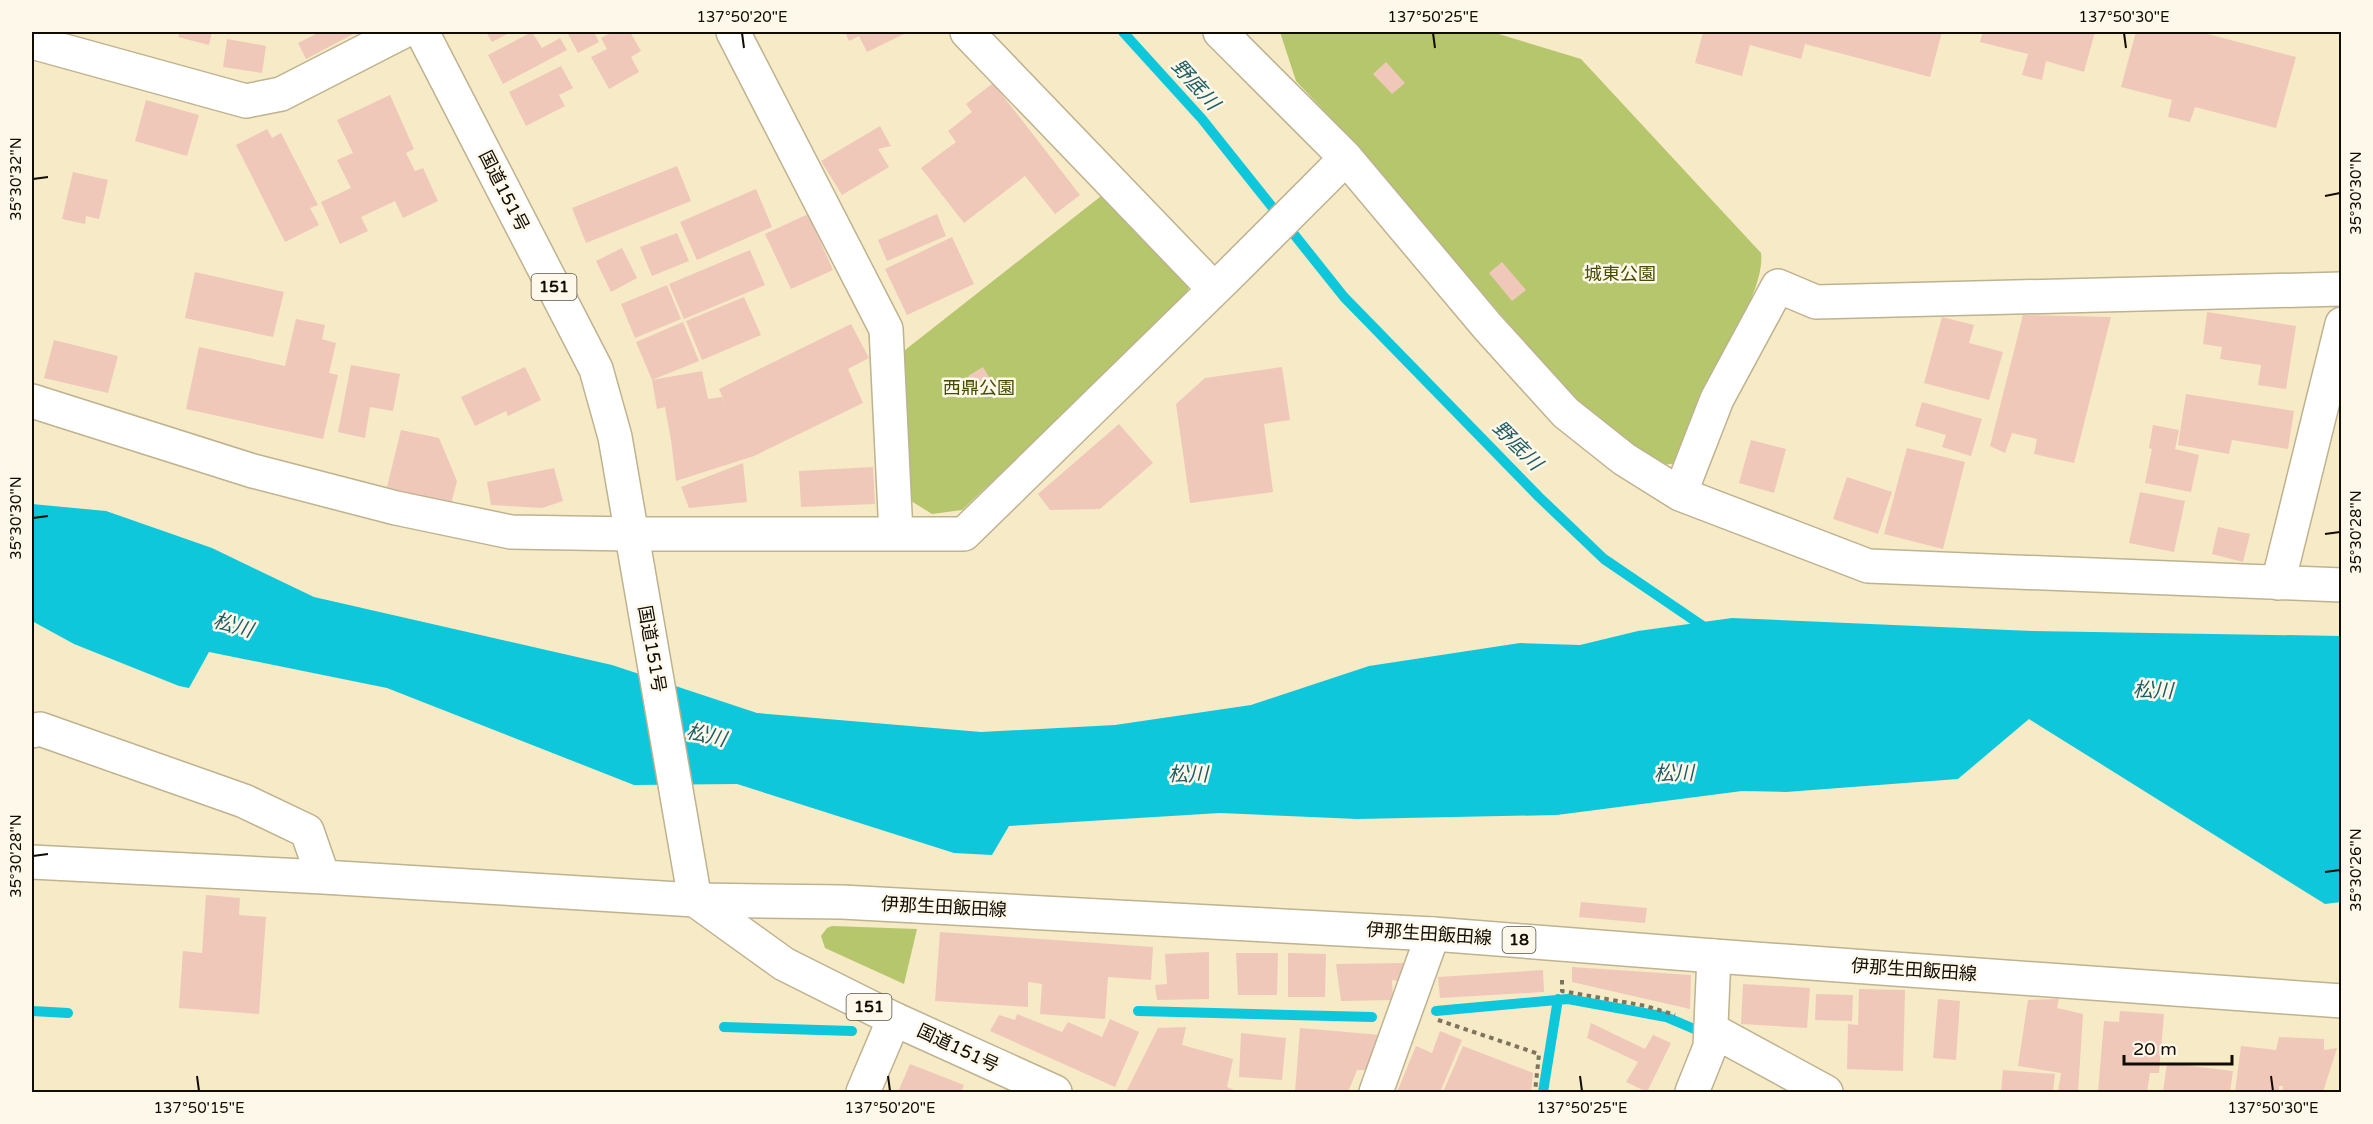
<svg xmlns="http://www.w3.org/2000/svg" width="2373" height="1124" viewBox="0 0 2373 1124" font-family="'Varela Round','Noto Sans JP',sans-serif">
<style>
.green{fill:#b5c66c}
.water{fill:#0fc7db}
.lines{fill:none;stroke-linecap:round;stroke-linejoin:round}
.stream{stroke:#0fc7db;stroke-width:10}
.building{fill:#efc8ba}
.minor-casing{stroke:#beb28f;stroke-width:36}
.major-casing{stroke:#beb28f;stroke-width:36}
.highway-casing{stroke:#beb28f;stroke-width:36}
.path{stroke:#7d745e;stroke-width:4;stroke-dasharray:4.5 4.5;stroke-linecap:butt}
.minor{stroke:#fff;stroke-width:33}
.major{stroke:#fff;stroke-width:33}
.highway{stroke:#fff;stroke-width:33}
.ticks{fill:none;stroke:#110c02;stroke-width:2}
.labels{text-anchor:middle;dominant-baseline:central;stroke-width:5;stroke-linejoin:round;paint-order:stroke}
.shield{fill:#fdf8ea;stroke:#585348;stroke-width:1.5}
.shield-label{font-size:16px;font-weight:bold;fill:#110c02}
.street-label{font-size:18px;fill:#110c02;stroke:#fdf8ea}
.park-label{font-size:18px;fill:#454f00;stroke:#fdf8ea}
.water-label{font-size:20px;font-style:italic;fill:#1e5d65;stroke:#fdf8ea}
.neatline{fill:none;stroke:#110c02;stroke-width:2}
.ticks-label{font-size:15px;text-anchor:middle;fill:#110c02}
</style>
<rect width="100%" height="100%" fill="#f7eac6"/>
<path class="green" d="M1280 32H1492L1581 59 1761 253C1766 290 1715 364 1700 402 1692 422 1686 443 1679 463L1662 465 1622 439 1573 399 1355 144 1296 81Z
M1105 193 1188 281V296L962 510 932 514 908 499 900 354Z
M832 926 917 929 904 984 825 948 821 936 827 928Z"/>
<path class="water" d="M32 504 106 511 212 548 314 597 612 665 757 713 981 732 1115 725 1251 705 1369 666 1520 643 1580 645 1638 631 1732 618 2032 631 2341 636V902L2325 904 2029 719 1958 779 1786 792 1742 791 1557 815 1357 819 1220 813 1009 826 992 855 954 853 737 784 634 785 387 688 209 652 189 688 179 686 74 644 32 621Z"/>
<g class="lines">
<path class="stream" d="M1123 32 1202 119 1344 297 1539 497 1604 559 1707 629
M32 1011 68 1013
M1138 1011 1372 1017
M1436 1011 1568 999 1666 1017 1699 1031
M724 1027 852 1031
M1543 1092 1558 999"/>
</g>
<path class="building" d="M180 32H212L209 45 178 37Z
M320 32H357L306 59 298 43Z
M486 32H511L492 42Z
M532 32 542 48 560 38 567 50 503 84 488 55Z
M567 32H594L599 42 578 53Z
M612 32H630L641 51 631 57 639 72 609 89 591 57 607 49 601 38Z
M845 32H908L867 52 859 36 849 41Z
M1703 32H1942L1930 77 1805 44 1801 59 1750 45 1742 76 1695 63Z
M1983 32H2095L2084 72 2046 61 2042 80 2022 75 2028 54 1980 42Z
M2136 32H2200L2296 57 2276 128 2195 107 2190 122 2168 117 2172 100 2121 87Z
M227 39 266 46 262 73 223 67Z
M1386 62 1405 83 1392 94 1373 74Z
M561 66 573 88 559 95 565 106 526 126 509 92Z
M993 83 1080 195 1055 214 1025 176 964 223 921 168 956 142 948 131 972 112 966 104Z
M390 95 414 149 406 153 415 171 423 168 438 201 403 218 395 201 361 217 368 231 340 244 321 202 351 188 337 160 353 153 337 120Z
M146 100 199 115 187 156 135 141Z
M880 126 891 146 878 149 889 167 842 195 821 161Z
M267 129 272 138 281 133 318 205 310 208 319 225 285 242 236 145Z
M677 166 691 201 586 243 572 208Z
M73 172 108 180 99 219 86 216 85 224 62 219Z
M756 189 772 227 697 260 680 222Z
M808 214 833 270 791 289 765 234Z
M937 214 946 236 887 261 878 240Z
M677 233 689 261 652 276 640 247Z
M952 237 974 284 907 315 885 269Z
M622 248 637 278 611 292 596 261Z
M750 250 765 285 684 319 669 284Z
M1502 262 1526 290 1512 301 1489 273Z
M195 272 284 292 273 337 185 318Z
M667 285 681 319 635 338 621 304Z
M744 297 761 335 702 360 686 321Z
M2207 312 2296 326 2286 389 2258 385 2261 365 2220 359 2222 347 2203 344Z
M2023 315 2111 317 2074 463 2034 454 2037 439 2012 433 2005 453 1990 446Z
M1942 317 1974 325 1969 343 2003 352 1989 400 1924 383Z
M296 319 325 325 322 339 336 343 329 373 338 375 323 439 186 409 199 347 285 366Z
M683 322 699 361 652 380 636 342Z
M851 324 869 358 848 369 863 403 754 456 676 481 671 440 665 407 657 409 652 380 702 371 708 399 722 397 725 403 719 389Z
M54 340 118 356 108 393 44 378Z
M351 365 400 374 393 411 370 407 365 438 338 432Z
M525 367 541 400 508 416 506 411 475 426 461 397Z
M983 367 996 388 982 397 968 376Z
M1282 367 1290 420 1264 424 1273 492 1190 503 1176 404 1205 378Z
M2186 394 2294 411 2288 449 2232 440 2229 454 2178 445Z
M1922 402 1982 419 1971 456 1942 447 1946 435 1915 426Z
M1119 424 1153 463 1100 509 1050 510 1038 494Z
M2153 425 2179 430 2175 449 2199 455 2191 492 2145 483 2152 449 2149 448Z
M401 430 439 438 457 481 451 504 387 487Z
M1751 440 1786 449 1774 493 1739 483Z
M1907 448 1965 462 1943 549 1884 534Z
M743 463 747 502 689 508 681 487Z
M873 467 875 504 801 507 799 471Z
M554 468 563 501 542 508 491 505 487 482Z
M1847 477 1892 492 1878 534 1833 519Z
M2140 492 2185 501 2174 552 2129 543Z
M2218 527 2250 534 2243 562 2212 554Z
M206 895 240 898 239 915 266 917 259 1014 179 1008 183 951 202 953Z
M1581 902 1647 908 1645 923 1579 917Z
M940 932 1153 947 1151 980 1108 977 1105 1019 1040 1014 1042 984 1028 982V1007L935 1001Z
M1209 952V999L1157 1000 1155 985 1167 984 1165 954Z
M1236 953H1278L1277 995H1238Z
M1288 953 1326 954 1325 997H1288Z
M1405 963V982L1392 980 1393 1000 1341 1001 1336 964Z
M1572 967 1691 975 1690 1009 1572 982Z
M1543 970 1544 992 1440 998 1438 977Z
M1743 984 1810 988 1807 1028 1741 1024Z
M1859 989 1905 990 1903 1071 1847 1069 1848 1024 1858 1025Z
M1816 994 1853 995 1852 1021 1815 1020Z
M1938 999 1960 1001 1956 1060 1933 1058Z
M2059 999 2057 1008 2083 1014 2078 1092H2058L2061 1073 2018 1066 2028 1000Z
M2120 1011 2164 1014 2159 1073H2150L2147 1092H2098L2104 1021 2119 1022Z
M1017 1014 1062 1032 1068 1022 1102 1037 1110 1019 1139 1032 1115 1087 990 1031 999 1015 1015 1020Z
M1591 1023 1645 1049 1653 1035 1671 1043 1647 1092 1626 1082 1638 1062 1587 1038Z
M1186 1027 1182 1045 1233 1059 1227 1087 1239 1092H1126L1158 1028Z
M1300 1028 1381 1035 1370 1070H1357L1348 1092H1295Z
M1440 1031 1462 1040 1440 1092H1397L1416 1046 1432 1053Z
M1241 1033 1286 1038 1282 1080 1239 1077Z
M2279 1037 2324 1039V1050L2337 1048 2323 1092H2282L2283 1086H2279V1092H2235L2241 1046 2276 1050Z
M1463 1046 1533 1073 1531 1092H1443Z
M2167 1063 2233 1071 2230 1092H2163Z
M910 1064 964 1085 961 1092H898Z
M2003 1070 2055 1074 2053 1092H2001Z"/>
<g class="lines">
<g class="minor-casing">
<path id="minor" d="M733 32 886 329 896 534
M967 32 1214 289
M1220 32 1346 158 1488 327 1566 413 1624 459 1680 494 1868 566 2342 585
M32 42 246 101 281 94 402 32
M32 401 253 471 396 508 511 532 632 534H964L1232 272 1346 158
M1680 494 1717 399 1778 286 1816 302 2342 289
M2278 583 2342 324
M32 731 40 729 244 801 307 831 323 877
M32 862 323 877 695 900
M1712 1030 1826 1092
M863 1092 894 1019
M1376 1092 1433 934
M1692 1092 1710 1047 1714 956"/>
</g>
<g class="major-casing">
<path id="major" d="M695 900 842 902 1433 934 1714 956 2342 1001"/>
</g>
<g class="highway-casing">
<path id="highway" d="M422 32 596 369 615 437 695 900 784 964 894 1019 1055 1092"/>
</g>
<path class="path" d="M1562 980V991L1646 1006 1675 1015
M1438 1020 1539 1054 1535 1092"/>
<use href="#minor" class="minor"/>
<use href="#major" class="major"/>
<use href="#highway" class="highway"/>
</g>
<path class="ticks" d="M742 33 744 48M1433 33 1435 48M2124 33 2126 48M33 179 48 177M2325 196 2340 193M33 518 48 516M2325 534 2340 532M33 856 48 854M2325 872 2340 870M197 1076 199 1091M888 1076 890 1091M1580 1076 1582 1091M2271 1076 2273 1091"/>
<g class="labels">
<g class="shield">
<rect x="531.5" y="274" width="45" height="26" rx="4.5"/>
<rect x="1502.5" y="927" width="33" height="26" rx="4.5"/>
<rect x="846.5" y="994" width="45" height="26" rx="4.5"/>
</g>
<g class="shield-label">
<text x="554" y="287">151</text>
<text x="1519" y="940">18</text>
<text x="869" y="1007">151</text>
</g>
<g class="street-label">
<text transform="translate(504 191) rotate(63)">国道151号</text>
<text transform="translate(652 649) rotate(80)">国道151号</text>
<text transform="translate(944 907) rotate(3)">伊那生田飯田線</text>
<text transform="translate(1429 934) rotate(4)">伊那生田飯田線</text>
<text transform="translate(1914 970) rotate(4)">伊那生田飯田線</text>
<text transform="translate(958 1048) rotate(25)">国道151号</text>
</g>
<g class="park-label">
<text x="1620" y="274">城東公園</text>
<text x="979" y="388">西鼎公園</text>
</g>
<g class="water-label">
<text transform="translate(1195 85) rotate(48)">野底川</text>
<text transform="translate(1517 446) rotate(45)">野底川</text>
<text transform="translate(233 626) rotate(16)">松川</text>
<text transform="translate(2153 691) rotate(2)">松川</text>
<text transform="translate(706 736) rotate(13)">松川</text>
<text transform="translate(1674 774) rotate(-1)">松川</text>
<text x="1188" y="775">松川</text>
</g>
</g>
<rect width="2373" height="1124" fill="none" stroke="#fdf8ea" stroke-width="66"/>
<path d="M2124 1055v9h108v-9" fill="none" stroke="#110c02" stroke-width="3"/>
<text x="2133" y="1055" font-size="18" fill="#110c02" stroke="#fdf8ea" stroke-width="4.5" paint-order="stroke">20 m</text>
<rect x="33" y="33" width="2307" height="1058" class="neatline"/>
<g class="ticks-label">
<text x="742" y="22">137°50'20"E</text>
<text x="1433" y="22">137°50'25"E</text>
<text x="2124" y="22">137°50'30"E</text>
<text transform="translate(16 179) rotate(-90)" y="5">35°30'32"N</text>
<text transform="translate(2356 193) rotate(-90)" y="5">35°30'30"N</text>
<text transform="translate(16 518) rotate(-90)" y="5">35°30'30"N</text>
<text transform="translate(2356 532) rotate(-90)" y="5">35°30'28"N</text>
<text transform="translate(16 856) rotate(-90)" y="5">35°30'28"N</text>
<text transform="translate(2356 870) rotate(-90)" y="5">35°30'26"N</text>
<text x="199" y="1113">137°50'15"E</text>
<text x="890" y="1113">137°50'20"E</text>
<text x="1582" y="1113">137°50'25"E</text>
<text x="2273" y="1113">137°50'30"E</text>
</g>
</svg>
